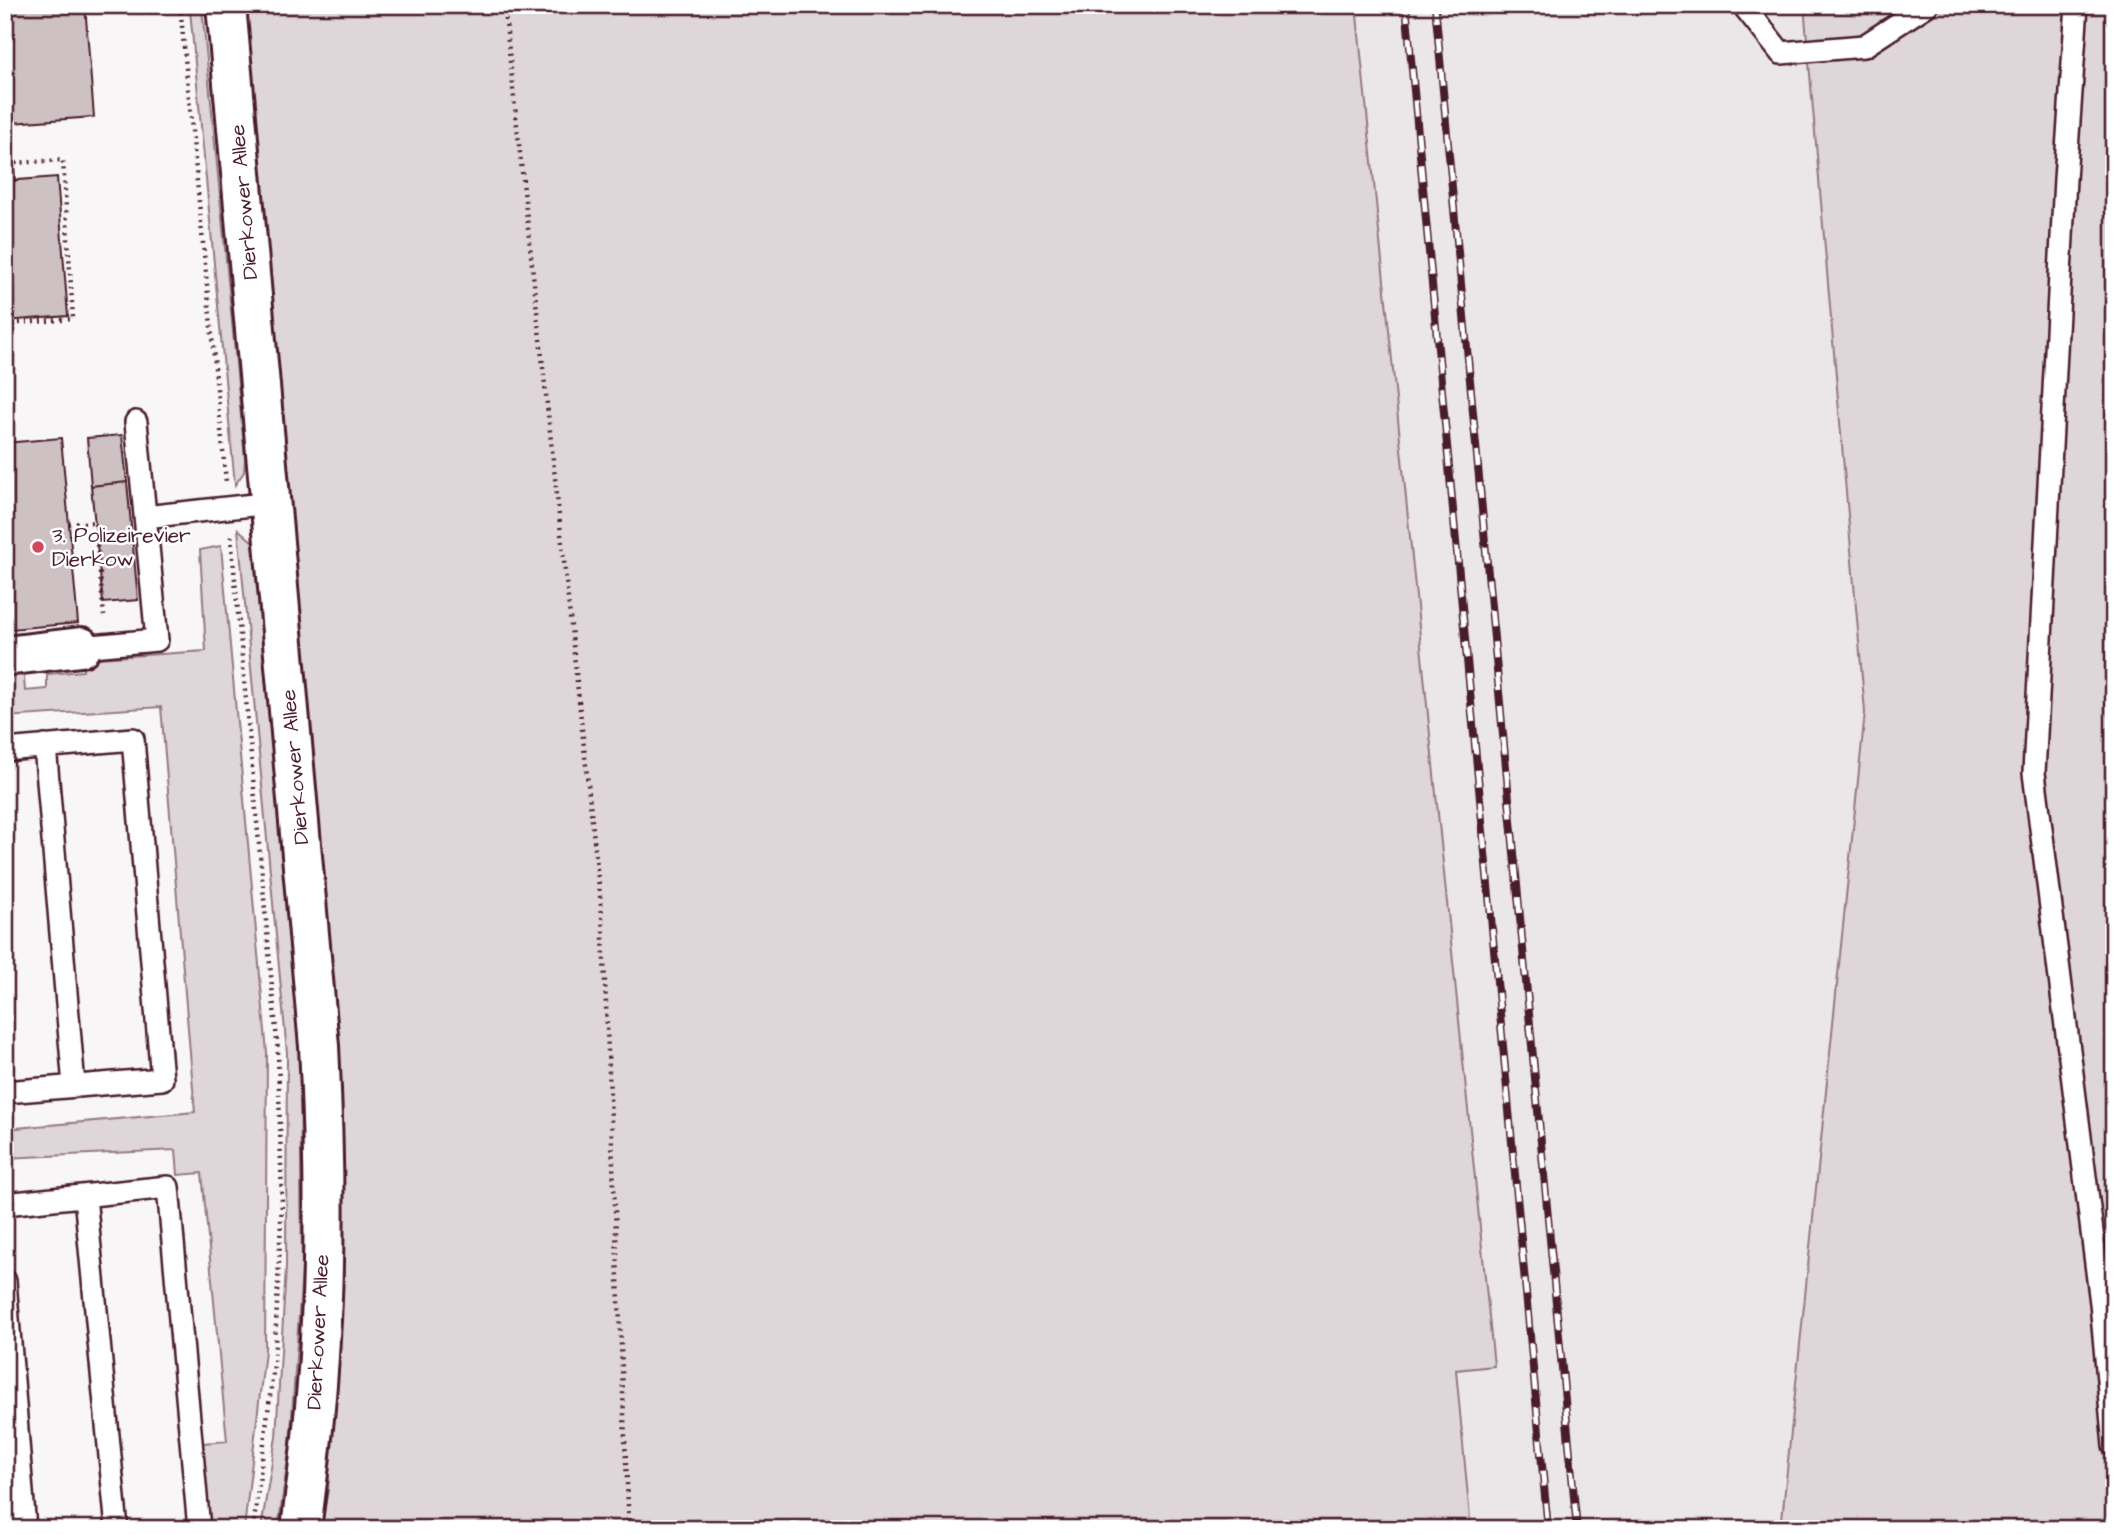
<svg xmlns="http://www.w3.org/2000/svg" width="2119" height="1534" viewBox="0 0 2119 1534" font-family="'Architects Daughter',sans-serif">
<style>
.built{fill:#ebe6e8}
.green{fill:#ded6d9;stroke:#947a82;stroke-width:2}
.building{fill:#cdc1c4;stroke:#4a1f2b;stroke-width:2}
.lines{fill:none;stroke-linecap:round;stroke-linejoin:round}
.lane-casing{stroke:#4a1f2b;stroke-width:26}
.street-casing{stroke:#4a1f2b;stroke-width:44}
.secondary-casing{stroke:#4a1f2b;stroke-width:44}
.path{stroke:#4a1f2b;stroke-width:4.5;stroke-dasharray:2 5;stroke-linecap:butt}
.lane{stroke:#fff;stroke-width:21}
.street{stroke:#fff;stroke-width:38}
.secondary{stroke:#fff;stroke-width:38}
.rail-casing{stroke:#4a1f2b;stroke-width:8}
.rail{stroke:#fff;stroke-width:5;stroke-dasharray:16;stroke-linecap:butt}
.poi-dot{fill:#d1495b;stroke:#fff;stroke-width:2.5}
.labels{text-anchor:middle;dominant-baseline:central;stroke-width:5;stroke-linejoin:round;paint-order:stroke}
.street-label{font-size:21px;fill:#4a1f2b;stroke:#fff}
.poi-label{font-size:21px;fill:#4a1f2b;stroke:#fff;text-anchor:start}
</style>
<rect width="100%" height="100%" fill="#f8f6f7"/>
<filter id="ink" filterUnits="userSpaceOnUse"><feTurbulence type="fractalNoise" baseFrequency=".0143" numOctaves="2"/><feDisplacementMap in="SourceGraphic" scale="14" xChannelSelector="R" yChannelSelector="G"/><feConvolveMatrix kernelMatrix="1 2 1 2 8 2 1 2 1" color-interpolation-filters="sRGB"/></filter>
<g filter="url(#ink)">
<path class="built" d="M1356 5H1804L1865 712 1781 1529H1471L1456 1369 1494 1366Z"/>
<path class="green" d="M188 5H201L202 8 245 458 244 472 235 485 190 10Z
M242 5H1356L1494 1366 1456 1370 1471 1529H321L328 1490 342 1267 341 1073 303 698Z
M1804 5H2114V1529H1781L1865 712Z
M238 529 253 542 300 1057 302 1270 290 1444 278 1529H261L276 1437 286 1267 287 1053Z
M221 546 267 1053 265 1351 244 1529H209L203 1443 227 1441 202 1173 178 1175 176 1150 5 1158V1129L195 1112 161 707 5 717V665H23L25 691 47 689V674L83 671V659L206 651 200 550Z"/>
<path class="building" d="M5 5H85L94 117 11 123 13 156H5Z
M5 156H13L15 181H5Z
M57 177 68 316 5 321V181Z
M122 435 127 482 91 486 87 438Z
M61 438 78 623 11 629 5 570V443Z
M127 482 138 600 103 603 91 486Z"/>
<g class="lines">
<g class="lane-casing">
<path id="lane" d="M1743 5 1781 53 1864 46 1927 5
M2077 5 2065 179 2034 773 2101 1303 2114 1446
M145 517 271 503
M81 647 157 640 136 422
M45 746 74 1086
M5 750 133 739 162 1079 5 1092
M85 1196 117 1529
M5 1204 168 1187 199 1529
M5 1281 25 1529"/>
</g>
<g class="street-casing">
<path id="street" d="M5 656 81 647"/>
</g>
<g class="secondary-casing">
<path id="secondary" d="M226 5 319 1046C324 1143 326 1241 320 1338 317 1402 309 1466 301 1529"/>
</g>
<path class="path" d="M180 5 226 482
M504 5 602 914 629 1529
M5 324 73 319 63 160 14 163
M69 524 95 522 104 616
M231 536 278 1052 282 1201 274 1365 253 1529"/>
<use href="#lane" class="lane"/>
<use href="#street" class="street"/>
<use href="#secondary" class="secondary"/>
<g class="rail-casing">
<path id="rail" d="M1406 5 1548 1529
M1435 5 1577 1529"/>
</g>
<use href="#rail" class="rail"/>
</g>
</g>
<circle class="poi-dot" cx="38" cy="547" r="7"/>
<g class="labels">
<g class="street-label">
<text transform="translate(244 202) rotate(-95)">Dierkower Allee</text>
<text transform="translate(295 767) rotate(-95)">Dierkower Allee</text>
<text transform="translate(318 1332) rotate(-87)">Dierkower Allee</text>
</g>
<g class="poi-label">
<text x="52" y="535">3. Polizeirevier<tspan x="52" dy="24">Dierkow</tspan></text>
</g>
</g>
<rect width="2119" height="1534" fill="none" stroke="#fff" stroke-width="28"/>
<rect x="14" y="14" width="2091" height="1506" fill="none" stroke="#4a1f2b" stroke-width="2.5" filter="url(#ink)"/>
</svg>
